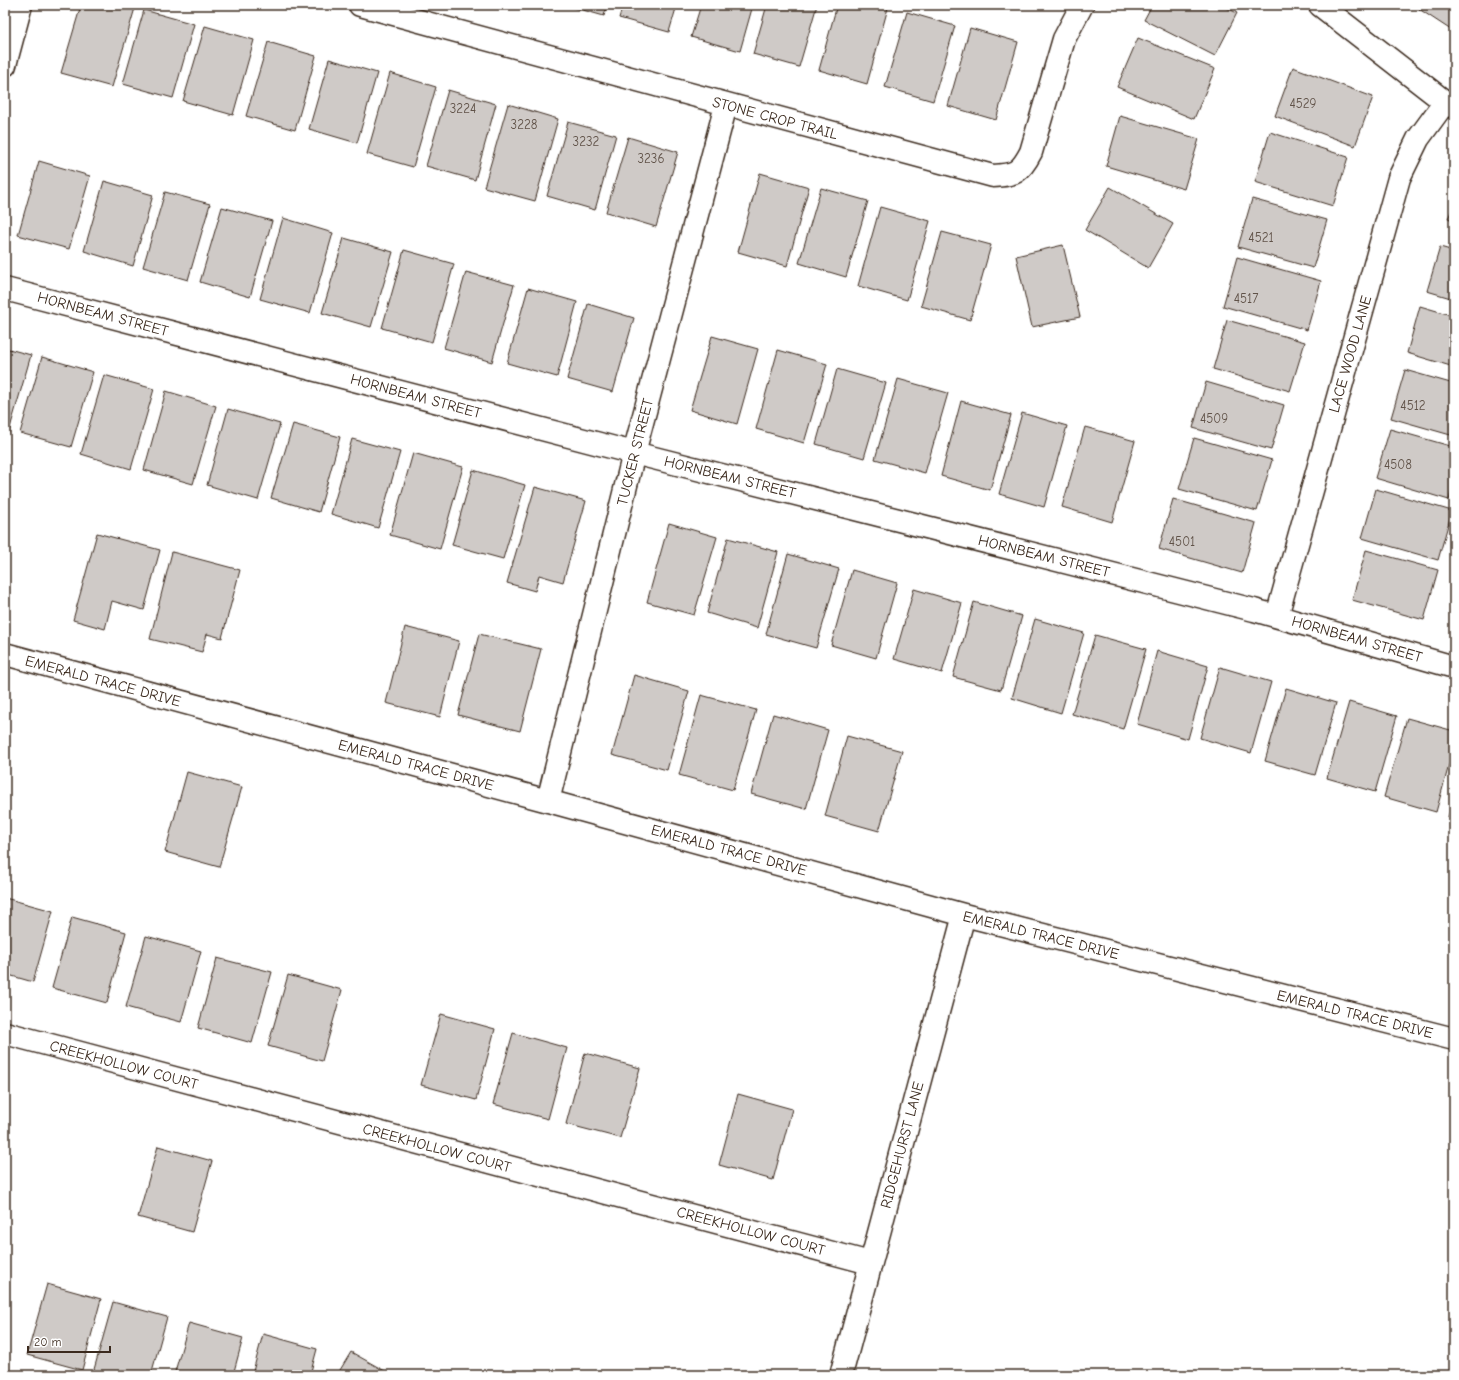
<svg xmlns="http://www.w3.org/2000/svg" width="1459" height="1380" viewBox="0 0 1459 1380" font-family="'Comic Neue',sans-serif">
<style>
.building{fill:#cfcac7;stroke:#3b2a1e}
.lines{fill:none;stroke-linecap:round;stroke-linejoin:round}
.street-casing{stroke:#3b2a1e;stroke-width:25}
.street{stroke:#fff;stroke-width:22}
.labels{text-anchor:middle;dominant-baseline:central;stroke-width:3;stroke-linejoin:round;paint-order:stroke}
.number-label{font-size:13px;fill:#605248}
.street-label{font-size:15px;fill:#3b2a1e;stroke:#fff}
</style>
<rect width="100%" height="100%" fill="#fff"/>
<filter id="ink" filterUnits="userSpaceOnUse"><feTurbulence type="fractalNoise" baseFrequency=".025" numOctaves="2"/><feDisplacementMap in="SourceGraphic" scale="8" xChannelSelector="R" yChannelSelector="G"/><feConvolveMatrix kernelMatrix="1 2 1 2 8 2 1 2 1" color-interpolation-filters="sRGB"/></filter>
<g filter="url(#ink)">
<path class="building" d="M81 5H125L135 8 112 87 61 73Z
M565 5H607L604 16Z
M623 5H677L669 32 619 18Z
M701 5H753L740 51 691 37Z
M767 5H817L799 67 753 54Z
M837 5H877L888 8 867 84 819 70Z
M1152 5H1221L1237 13 1215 56 1144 20Z
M1422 5H1454V32L1419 9Z
M144 10 194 24 173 98 123 84Z
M907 12 955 26 933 101 885 87Z
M205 26 254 40 233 115 183 101Z
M970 28 1018 42 996 120 948 106Z
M1138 38 1215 69 1194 119 1117 87Z
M268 42 316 56 295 130 246 116Z
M329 59 377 73 357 143 309 129Z
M1293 67 1373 97 1355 146 1275 116Z
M390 73 436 87 413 167 367 154Z
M448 90 496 104 475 180 426 166Z
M508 104 558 119 535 201 484 187Z
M1120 116 1199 139 1184 189 1106 166Z
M568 122 616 135 595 210 547 196Z
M1270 132 1348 157 1333 206 1255 182Z
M628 137 678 152 656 227 606 212Z
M39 161 90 176 69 249 18 235Z
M760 173 809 187 787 266 738 252Z
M104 181 153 195 133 266 84 251Z
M1110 187 1173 224 1148 268 1085 230Z
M821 188 868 201 846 277 799 263Z
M165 192 210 204 188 280 143 267Z
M1252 199 1327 220 1313 268 1238 247Z
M1454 206V221L1448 218Z
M222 207 272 221 250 297 200 282Z
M880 207 930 221 907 300 858 286Z
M283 218 333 233 310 313 260 299Z
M942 232 991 245 970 320 921 306Z
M344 238 393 252 371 327 322 313Z
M1063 245 1080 317 1032 327 1016 256Z
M1440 247 1454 251V299L1427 291Z
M404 250 454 264 432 342 382 328Z
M1237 257 1321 281 1307 330 1223 306Z
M466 272 514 285 492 362 444 348Z
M528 288 577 302 557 377 507 363Z
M588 304 634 318 613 392 567 379Z
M1420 306 1454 316V367L1407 353Z
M1227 320 1305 342 1290 391 1213 369Z
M712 336 758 349 737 424 690 410Z
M5 348 31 355 8 435H5Z
M778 350 827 364 804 443 756 429Z
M42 357 93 372 71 447 20 433Z
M837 369 886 383 864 458 816 444Z
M1405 370 1454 384V436L1391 418Z
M104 375 154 389 131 469 81 454Z
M898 379 948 393 925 473 875 459Z
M1206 382 1284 405 1271 450 1193 428Z
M166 391 216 406 193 484 144 470Z
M961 401 1011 415 990 490 941 476Z
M228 409 280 424 258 500 207 485Z
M1022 413 1067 426 1044 507 999 494Z
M293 424 340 437 319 512 271 498Z
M1085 427 1135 441 1112 522 1062 507Z
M1390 429 1454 447V482L1449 500 1375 478Z
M1194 438 1272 460 1257 511 1179 489Z
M352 439 400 452 378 528 331 514Z
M413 453 463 467 440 549 390 535Z
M473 470 525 485 503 559 452 545Z
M535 487 586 501 563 582 539 575 535 591 507 583Z
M1376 489 1452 511 1438 560 1362 538Z
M1173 499 1256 523 1242 573 1159 549Z
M669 523 717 537 694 615 647 602Z
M97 533 160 550 144 610 112 601 105 629 73 620Z
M728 538 778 552 757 628 707 613Z
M1366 550 1438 570 1424 620 1352 600Z
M172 552 240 570 222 638 207 634 202 652 150 639Z
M788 554 839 569 816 648 766 634Z
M852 570 897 583 876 658 831 645Z
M914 589 962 603 942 673 894 659Z
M974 602 1022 616 1001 690 953 677Z
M1035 619 1084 633 1061 713 1012 698Z
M405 627 459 641 440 717 386 703Z
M479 634 541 649 520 731 458 715Z
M1095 635 1146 649 1123 729 1072 714Z
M1157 651 1208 666 1188 739 1137 724Z
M1220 667 1271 682 1251 753 1200 738Z
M634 675 689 691 667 770 612 755Z
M1286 688 1336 703 1315 775 1265 761Z
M701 695 756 710 733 790 679 775Z
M1349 702 1397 716 1375 792 1327 778Z
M773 714 828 730 806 809 751 794Z
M1407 718 1454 731V747L1436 812 1384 797Z
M847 736 902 751 879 831 825 816Z
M187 772 242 787 219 867 165 852Z
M1454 796V818L1448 817Z
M5 898 53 911 33 982 5 974Z
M72 917 126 932 107 1003 52 988Z
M146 936 201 951 181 1022 126 1007Z
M217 958 272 972 252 1043 198 1028Z
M288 975 342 990 322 1061 268 1046Z
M441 1014 495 1029 476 1100 421 1085Z
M513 1033 567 1048 548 1119 493 1104Z
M585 1053 640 1068 620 1138 566 1124Z
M738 1094 792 1109 773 1180 719 1165Z
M158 1146 212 1161 192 1232 138 1217Z
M47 1284 101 1299 82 1370 27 1355Z
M113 1302 167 1317 151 1375H101L93 1373Z
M189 1323 243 1338 233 1375H174Z
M263 1334 317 1349 310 1375H252Z
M351 1352 392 1375H337Z"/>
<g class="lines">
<g class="street-casing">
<path id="street" d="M360 5 993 176C1015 175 1020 173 1031 152L1064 39 1082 5
M1320 5 1445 102 1454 107
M5 65 21 5
M5 289 634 453 1254 610 1454 667
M1277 616 1399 178 1418 139 1445 102
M5 654 548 801 964 915 1454 1039
M548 801 634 453 726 105
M5 1033 870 1263
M841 1375 964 915"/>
</g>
<use href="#street" class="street"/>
</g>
</g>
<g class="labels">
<g class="number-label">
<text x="1303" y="103">4529</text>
<text x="463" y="108">3224</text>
<text x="524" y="124">3228</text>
<text x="586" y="141">3232</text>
<text x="651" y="158">3236</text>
<text x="1261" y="237">4521</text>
<text x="1246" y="298">4517</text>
<text x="1413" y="405">4512</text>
<text x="1214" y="418">4509</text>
<text x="1398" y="464">4508</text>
<text x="1182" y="541">4501</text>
</g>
<g class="street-label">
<text transform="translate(775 118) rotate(15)">STONE CROP TRAIL</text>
<text transform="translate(103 314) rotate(15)">HORNBEAM STREET</text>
<text transform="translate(1350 354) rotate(-74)">LACE WOOD LANE</text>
<text transform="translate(416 396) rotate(15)">HORNBEAM STREET</text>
<text transform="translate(635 452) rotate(-76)">TUCKER STREET</text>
<text transform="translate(730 477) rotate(14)">HORNBEAM STREET</text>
<text transform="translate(1044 556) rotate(14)">HORNBEAM STREET</text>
<text transform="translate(1357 639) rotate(16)">HORNBEAM STREET</text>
<text transform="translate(103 681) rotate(15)">EMERALD TRACE DRIVE</text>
<text transform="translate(416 765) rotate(15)">EMERALD TRACE DRIVE</text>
<text transform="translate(729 850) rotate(15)">EMERALD TRACE DRIVE</text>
<text transform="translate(1041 935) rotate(14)">EMERALD TRACE DRIVE</text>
<text transform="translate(1355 1014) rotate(14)">EMERALD TRACE DRIVE</text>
<text transform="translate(124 1065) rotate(15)">CREEKHOLLOW COURT</text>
<text transform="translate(902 1145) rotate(-75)">RIDGEHURST LANE</text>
<text transform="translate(437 1148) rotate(15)">CREEKHOLLOW COURT</text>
<text transform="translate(751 1231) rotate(15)">CREEKHOLLOW COURT</text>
</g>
</g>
<rect width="1459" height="1380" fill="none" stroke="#fff" stroke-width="20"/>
<rect x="10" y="10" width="1439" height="1360" fill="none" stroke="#3b2a1e" stroke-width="1.5" filter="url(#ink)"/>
<path d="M28 1346v6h82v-6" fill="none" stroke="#3b2a1e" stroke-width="2"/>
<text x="34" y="1346" font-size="12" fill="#3b2a1e" stroke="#ffffff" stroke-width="3" paint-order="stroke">20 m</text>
</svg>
